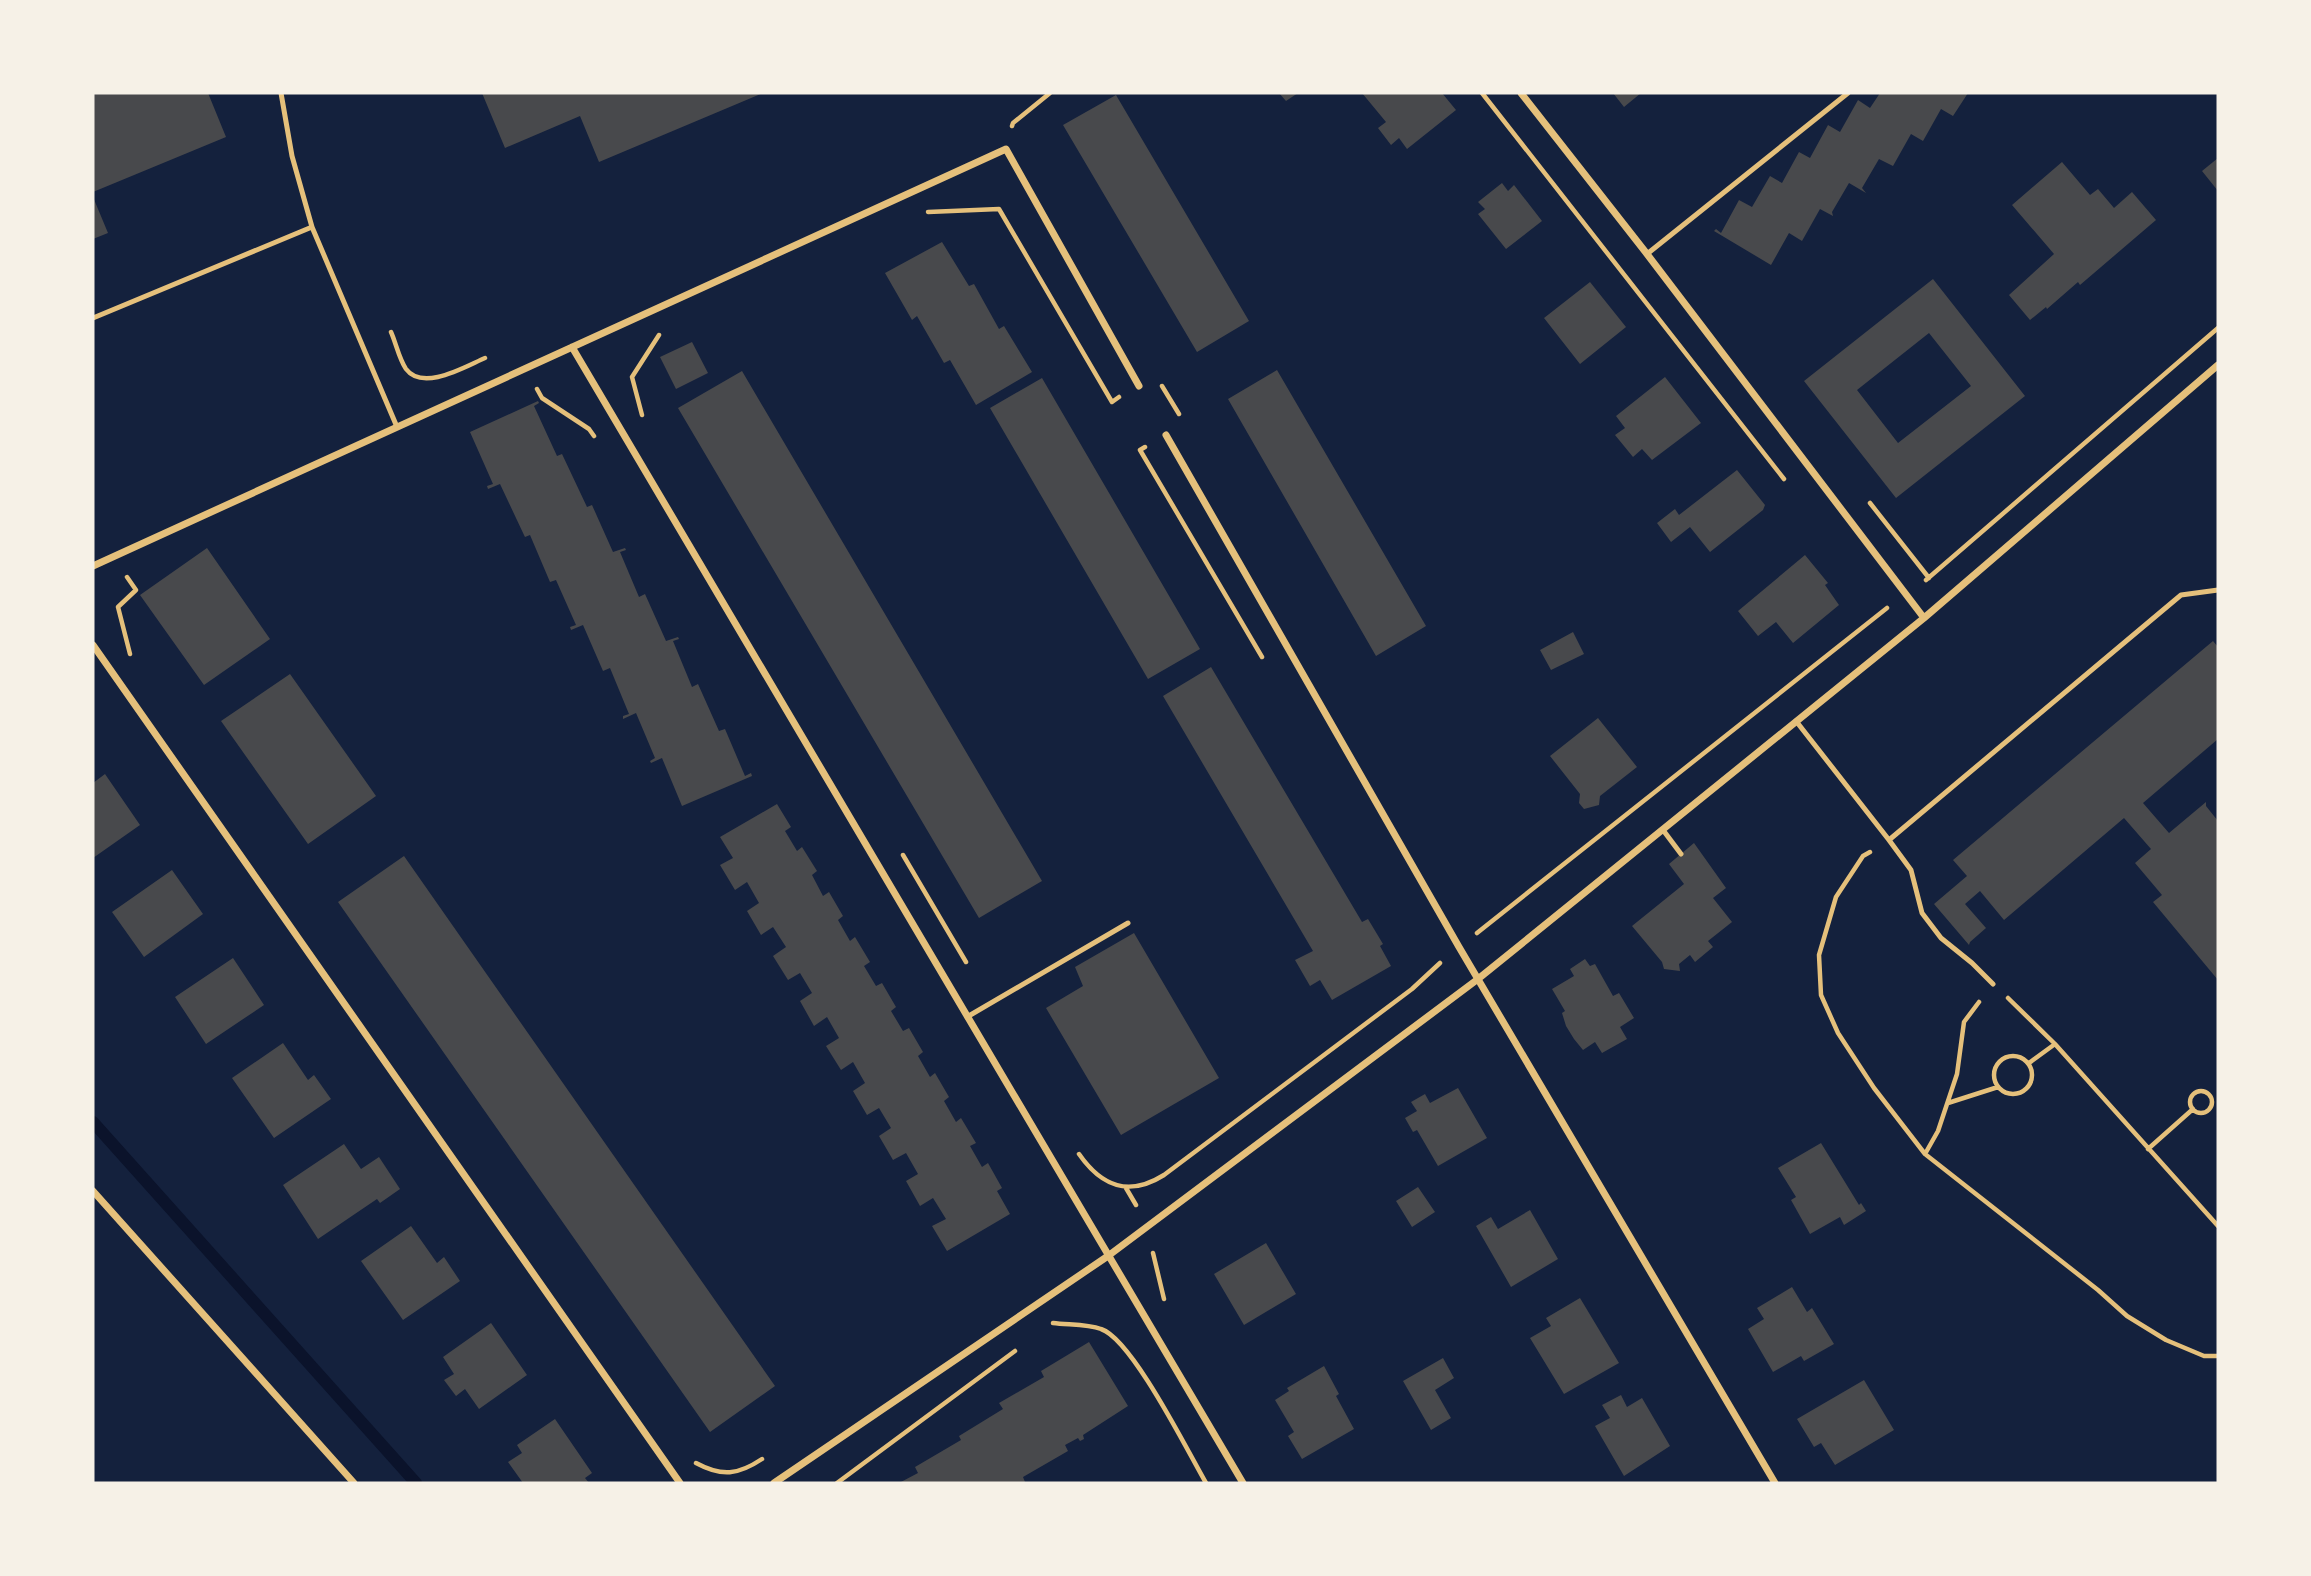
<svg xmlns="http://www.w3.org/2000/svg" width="2311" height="1576" viewBox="0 0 2311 1576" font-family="Literata,serif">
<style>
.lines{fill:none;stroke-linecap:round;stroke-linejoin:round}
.stream{stroke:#0b132b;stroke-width:12}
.building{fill:#48494c;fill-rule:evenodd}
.path{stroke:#e5c07b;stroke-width:4.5}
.service{stroke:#e5c07b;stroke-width:5}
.minor{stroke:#e5c07b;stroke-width:7}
</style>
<rect width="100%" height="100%" fill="#14213d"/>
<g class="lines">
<path class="stream" d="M93 1122 416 1483"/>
</g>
<path class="building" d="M93 93H208L226 137 93 192Z
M482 93H763L599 162 580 116 505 148Z
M1279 93H1298L1286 101Z
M1362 93H1442L1456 110 1407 149 1399 138 1391 145 1378 128 1386 122Z
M1613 93H1641L1624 107Z
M1880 93H1968L1953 116 1941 109 1923 141 1911 134 1893 166 1879 159 1862 188 1866 193 1849 183 1832 212 1833 216 1820 209 1802 241 1789 233 1771 265 1714 231 1716 229 1721 233 1739 200 1752 207 1770 176 1782 183 1799 152 1810 158 1828 125 1840 132 1858 100 1870 108Z
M1116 95 1249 321 1197 352 1063 125Z
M2218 158V191L2202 171Z
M2062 162 2090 195 2098 189 2114 208 2132 192 2156 220 2080 285 2078 282 2047 309 2046 307 2030 320 2009 295 2054 254 2012 205Z
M1502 183 1508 191 1514 185 1542 221 1506 249 1478 214 1485 209 1478 202Z
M93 197 108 233 93 239Z
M942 242 969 286 974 284 999 329 1004 326 1032 372 976 405 950 360 944 363 917 316 912 320 885 273Z
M1933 279 2025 396 1896 498 1804 381ZM1929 333 1971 386 1898 443 1857 390Z
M1590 282 1626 327 1580 364 1544 318Z
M692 342 708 373 676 389 660 357Z
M1277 370 1426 626 1376 656 1228 399Z
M742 371 1042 881 979 918 678 408Z
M1665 377 1701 423 1652 460 1642 449 1633 457 1615 435 1625 428 1616 416Z
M1042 378 1200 649 1148 679 990 408Z
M538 401 539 403 534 406 557 456 562 454 587 507 592 505 613 552 625 548 626 550 620 552 639 597 645 594 666 641 678 637 679 639 673 641 692 687 698 684 719 731 725 729 745 776 751 773 752 776 682 806 662 758 651 763 650 761 655 758 636 713 623 719V716L629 714 610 668 603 671 583 625 571 630 570 627 576 625 556 580 550 582 530 535 525 537 524 535 500 484 488 489 487 486 493 484 470 432Z
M1737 470 1765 505 1763 510 1710 552 1690 527 1671 542 1657 523 1675 509 1679 515Z
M207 548 270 639 204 685 140 595Z
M1805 555 1828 583 1825 585 1839 605 1793 643 1776 622 1758 636 1738 611Z
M1573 632 1584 654 1551 670 1540 650Z
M2213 641 2218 647V739L2143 803 2169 833 2206 802V806L2218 821V980L2153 902 2162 895 2135 863 2151 849 2124 818 2004 920 1980 891 1965 904 1986 928 1970 942 1969 945 1934 904 1967 876 1953 860Z
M1211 667 1362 922 1368 919 1383 944 1380 946 1391 966 1332 1000 1320 980 1310 986 1295 960 1313 951 1163 696Z
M290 674 376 796 308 844 221 721Z
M1598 718 1637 767 1600 796 1599 805 1584 809 1579 803 1580 794 1550 756Z
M105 774 140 825 93 858V783Z
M777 804 791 827 785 831 797 851 802 847 817 871 812 875 823 896 829 892 843 916 838 920 850 941 855 937 870 962 864 966 876 986 882 983 896 1007 891 1011 903 1031 909 1028 923 1052 918 1056 930 1077 935 1073 949 1097 944 1101 956 1122 961 1118 976 1143 970 1146 982 1167 988 1163 1002 1188 997 1191 1010 1214 947 1251 932 1226 946 1219 933 1198 920 1206 906 1181 918 1174 906 1153 893 1160 879 1136 891 1128 879 1108 867 1115 853 1091 865 1083 853 1062 841 1070 826 1046 839 1038 827 1017 814 1026 800 1001 812 993 800 973 788 980 773 956 786 947 773 927 761 935 747 911 759 903 747 882 735 890 720 865 733 858 720 837Z
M1694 843 1726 888 1713 898 1732 922 1708 941 1713 947 1695 962 1690 955 1679 964 1680 971 1664 969 1662 962 1632 926 1684 884 1669 864Z
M404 856 775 1386 710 1432 338 902Z
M172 870 203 914 144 957 112 912Z
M1134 933 1219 1078 1121 1135 1046 1008 1083 986 1075 967Z
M233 958 264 1005 206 1044 175 997Z
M1585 959 1590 966 1595 964 1613 996 1619 993 1634 1018 1620 1027 1627 1039 1602 1053 1595 1042 1583 1050 1574 1039 1566 1026 1562 1013 1565 1011 1552 989 1574 976 1570 969Z
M283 1043 308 1080 314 1075 331 1099 274 1138 232 1078Z
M1458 1088 1487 1138 1438 1166 1417 1130 1413 1132 1405 1118 1417 1111 1411 1102 1425 1094 1430 1103Z
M1821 1143 1859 1205 1861 1203 1866 1211 1844 1225 1840 1217 1810 1234 1791 1200 1796 1197 1778 1168Z
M344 1144 361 1169 379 1157 400 1189 380 1203 377 1199 318 1239 283 1185Z
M1418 1187 1435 1212 1412 1227 1396 1201Z
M1530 1210 1558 1259 1511 1287 1476 1226 1491 1217 1498 1229Z
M411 1226 437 1263 444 1257 460 1281 403 1320 361 1261Z
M1266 1243 1296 1294 1244 1325 1214 1274Z
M1792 1287 1807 1312 1812 1308 1834 1344 1804 1361 1801 1356 1773 1372 1748 1329 1764 1319 1757 1308Z
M1580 1298 1619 1363 1564 1394 1530 1338 1551 1326 1546 1318Z
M491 1323 527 1375 479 1409 465 1389 456 1396 444 1380 454 1374 443 1357Z
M1089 1342 1128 1406 1083 1435 1084 1439 1080 1441 1078 1438 1065 1445 1068 1451 1023 1477 1025 1482 1022 1483H899L918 1473 915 1467 961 1440 959 1436 1003 1409 999 1403 1044 1377 1041 1371Z
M1443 1358 1454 1378 1435 1390 1451 1418 1431 1430 1403 1381Z
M1324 1366 1339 1394 1336 1396 1354 1429 1302 1459 1288 1436 1294 1432 1275 1400 1289 1391 1287 1388Z
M1864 1380 1894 1430 1835 1465 1821 1443 1814 1447 1797 1419Z
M1621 1395 1627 1407 1642 1398 1670 1446 1624 1476 1595 1426 1610 1418 1602 1405Z
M555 1419 592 1473 585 1478 589 1483H523L508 1462 522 1453 517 1445Z"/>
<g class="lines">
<path class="path" d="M1482 93 1784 479
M1012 126 1013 123 1050 93
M928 212 999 209 1112 402 1119 397
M391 332C396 343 399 359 406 369 423 392 466 366 485 358
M1162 386 1179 414
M537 389 542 398 589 429 594 436
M642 415 632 377 659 335
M1145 447 1140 450 1262 657
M1870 503 1929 578
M127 577 136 590 118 607 130 654
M1926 580 2218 328
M1870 852 1863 856 1836 897 1819 955 1821 995 1838 1033 1874 1088 1925 1154 2098 1290 2127 1316 2166 1340 2204 1356H2218
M903 855 966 962
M1477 933 1887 608
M2008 998 2055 1044 2218 1226
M1994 1075a19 19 0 1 1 38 0a19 19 0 1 1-38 0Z
M2029 1063 2055 1044
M2190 1102a11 11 0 1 1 22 0a11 11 0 1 1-22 0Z
M1948 1103 1998 1087
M2148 1149 2193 1109
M1079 1154C1102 1187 1129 1197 1164 1175L1412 989 1440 963
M1925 1154 1938 1131 1957 1074 1964 1022 1979 1002
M1126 1188 1136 1205
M1153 1253 1164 1299
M1053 1323C1068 1325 1087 1324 1101 1329 1132 1339 1188 1452 1206 1483
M696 1463C722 1477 738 1475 762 1459
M837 1483 1015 1351"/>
<path class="service" d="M281 93 292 156 312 227 397 427
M1647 254 1848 93
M93 318 312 227
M1796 721 1889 840
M1663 830 1681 854
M1993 984 1972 963 1941 938 1922 913 1911 870 1889 840 2181 595 2218 590
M967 1017 1128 923"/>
<path class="minor" d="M1521 93 1647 254 1924 618
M572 347 1243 1483
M1166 435 1459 947 1775 1483
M93 566 1006 149 1139 386
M93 645 680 1483
M93 1191 354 1483
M774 1483 1108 1256 1478 979 1924 618 2218 365"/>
</g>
<rect width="2311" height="1576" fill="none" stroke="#f6f1e7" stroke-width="189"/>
</svg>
